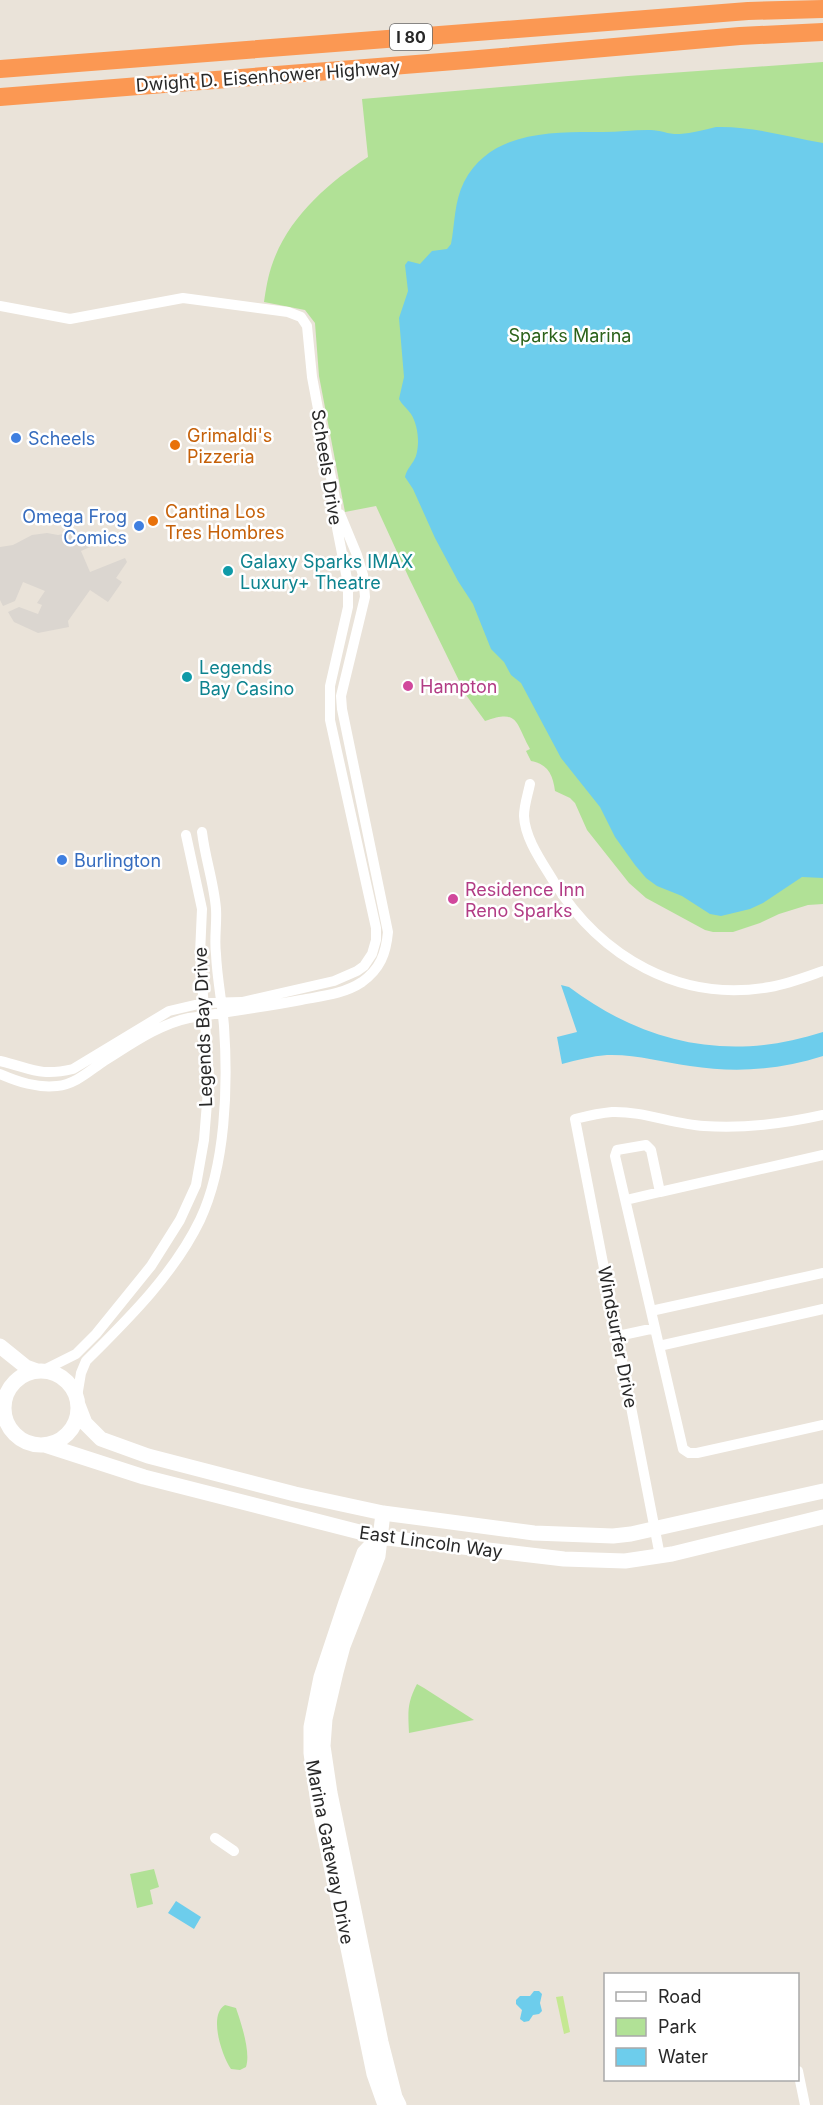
<svg xmlns="http://www.w3.org/2000/svg" width="823" height="2105" viewBox="0 0 823 2105" font-family="Inter,sans-serif">
<style>
.green{fill:#b1e196}
.pitch{fill:#c5e892}
.plaza{fill:#dbd6d0}
.water{fill:#6dcdec}
.lines{fill:none;stroke-linecap:round;stroke-linejoin:round}
.street{stroke:#fff;stroke-width:10}
.secondary{stroke:#fff;stroke-width:15}
.highway{stroke:#fb9853;stroke-width:18}
.shop-dot{fill:#3f7fe0;stroke:#fff;stroke-width:2}
.food-dot{fill:#e8710a;stroke:#fff;stroke-width:2}
.culture-dot{fill:#0f9aa8;stroke:#fff;stroke-width:2}
.hotel-dot{fill:#d1479c;stroke:#fff;stroke-width:2}
.labels{text-anchor:middle;dominant-baseline:central;stroke-width:5;stroke-linejoin:round;paint-order:stroke}
.shield{fill:#fff;stroke:#686868;stroke-width:1.5}
.shield-label{font-size:16px;font-weight:bold;fill:#282828}
.street-label{font-size:18px;fill:#282828;stroke:#fff}
.park-label{font-size:18px;fill:#2b621a;stroke:#fff}
.food-label{font-size:18px;fill:#c56008;stroke:#fff;text-anchor:start}
.shop-label{font-size:18px;fill:#366cbe;stroke:#fff;text-anchor:start}
.culture-label{font-size:18px;fill:#0d838f;stroke:#fff;text-anchor:start}
.hotel-label{font-size:18px;fill:#b23c85;stroke:#fff;text-anchor:start}
</style>
<rect width="100%" height="100%" fill="#eae3d9"/>
<path class="green" d="M823 62V904L808 905 779 914 760 923 733 932H713L705 930 646 898 629 883 587 830 575 803 570 798 555 791C553 775 548 764 531 761L526 751 530 749C515 722 519 709 485 721L466 695 409 578 376 506 345 512 319 376 315 323 305 310 264 302C266 289 268 275 273 262 289 217 329 182 368 157L362 99 628 76Z
M417 1684 424 1688 474 1720 409 1733C408 1712 407 1703 417 1684Z
M154 1869 159 1887 150 1890 153 1904 137 1908 130 1874Z
M225 2005 236 2008C241 2023 251 2052 246 2067L240 2070 231 2069C222 2056 208 2015 225 2005Z"/>
<path class="pitch" d="M563 1996 570 2032 564 2034 556 1997Z"/>
<path class="plaza" d="M75 532 77 541 90 547 81 551 90 572 125 558 127 562 116 578 122 582 108 602 90 590 68 621 69 627 38 633 14 622 8 612 19 607 38 614 42 605 37 603 45 591 23 582 15 601 3 606 0 600V547L13 545 32 535 47 533 58 535Z"/>
<path class="water" d="M716 127C752 126 788 137 823 143V878L802 877 763 903 750 909 721 916 710 914 682 896 657 886 646 878 635 865 615 837 600 807 561 758 521 683 511 675 504 662 491 649 473 604 458 581 435 538 413 489 405 477C407 468 413 464 416 456 420 443 418 425 411 414 407 408 402 405 399 399L404 377 399 318 408 291 405 265 408 261 420 264 432 251 447 249 451 244C455 223 454 202 464 182 491 130 553 132 603 132 618 132 633 130 648 130 659 129 669 135 680 134 692 133 704 130 716 127Z
M561 985 569 987C646 1045 731 1062 823 1032V1056C779 1070 736 1073 690 1066 662 1062 636 1054 607 1055 592 1056 577 1060 562 1064L557 1037 577 1032Z
M176 1901 201 1917 194 1929 168 1913Z
M534 1991H539L542 1994 540 2003 542 2011 539 2014 533 2015 529 2021 524 2022 520 2019 522 2010 516 2004V2000L520 1996H530Z"/>
<g class="lines">
<path class="street" d="M0 306 70 319 183 298 288 312 301 317 307 326 312 377 336 504 337 528 348 584V607L330 686V720L376 928V940L372 954 364 966 357 971 334 981 242 1002 203 1003 169 1011 73 1069C39 1077 31 1068 0 1061
M530 784C528 794 524 805 524 816 525 839 542 862 554 882 601 957 680 1003 770 987 788 984 806 977 823 971
M0 1074C19 1082 36 1088 57 1086 76 1084 89 1071 104 1061 130 1045 159 1024 189 1018 227 1012 264 1007 301 1000 322 996 344 994 362 982 380 969 386 954 388 932L342 709 341 696 365 597 363 575 357 555 340 514
M823 1155 660 1192 651 1150 646 1145 617 1150 615 1156 683 1449 689 1453H697L823 1425
M626 1200 660 1192
M651 1311 823 1273
M618 1336 655 1328
M659 1346 823 1309
M42 1371 76 1354 96 1334 151 1266 180 1220 196 1185 204 1140 209 1078 200 954 202 909 186 835
M77 1397 81 1373 86 1361C128 1319 174 1274 200 1220 226 1165 228 1086 224 1026 222 1002 217 978 216 954 214 939 217 924 216 909 214 883 205 858 202 832
M660 1556 575 1119C587 1116 600 1113 612 1112 643 1111 673 1124 704 1126 745 1129 783 1124 823 1115
M215 1838 234 1851
M798 2071 805 2105"/>
<path class="secondary" d="M0 1346 26 1367 37 1371
M4 1408a37 37 0 1 1 74 0a37 37 0 1 1-74 0Z
M78 1405 85 1423 101 1439 148 1456 295 1494 383 1513 534 1533 613 1536 631 1534 823 1491
M45 1445 144 1477 379 1537 564 1559 625 1561 672 1554 823 1517
M383 1513 378 1556 343 1646 336 1672 325 1719 323 1746 330 1793 381 2042 395 2097 399 2105
M379 1537 364 1553 346 1602 321 1677 311 1727V1753L318 1803 374 2074 385 2105"/>
<path class="highway" d="M0 69 646 19 748 11 823 9
M0 97 467 60 740 36 823 32"/>
</g>
<g class="shop-dot">
<circle cx="16" cy="438" r="6"/>
<circle cx="139" cy="526" r="6"/>
<circle cx="62" cy="860" r="6"/>
</g>
<g class="food-dot">
<circle cx="175" cy="445" r="6"/>
<circle cx="153" cy="521" r="6"/>
</g>
<g class="culture-dot">
<circle cx="228" cy="571" r="6"/>
<circle cx="187" cy="677" r="6"/>
</g>
<g class="hotel-dot">
<circle cx="408" cy="686" r="6"/>
<circle cx="453" cy="899" r="6"/>
</g>
<g class="labels">
<rect class="shield" x="390" y="24" width="42" height="26" rx="4.5"/>
<g class="shield-label">
<text x="411" y="37">I 80</text>
</g>
<g class="street-label">
<text transform="translate(268 76) rotate(-4)">Dwight D. Eisenhower Highway</text>
<text transform="translate(327 467) rotate(81)">Scheels Drive</text>
<text transform="translate(203 1027) rotate(-92)">Legends Bay Drive</text>
<text transform="translate(618 1337) rotate(79)">Windsurfer Drive</text>
<text transform="translate(431 1542) rotate(8)">East Lincoln Way</text>
<text transform="translate(330 1852) rotate(79)">Marina Gateway Drive</text>
</g>
<g class="park-label">
<text x="570" y="335">Sparks Marina</text>
</g>
<g class="food-label">
<text x="187" y="435">Grimaldi's<tspan x="187" dy="21">Pizzeria</tspan></text>
<text x="165" y="511">Cantina Los<tspan x="165" dy="21">Tres Hombres</tspan></text>
</g>
<g class="shop-label">
<text x="28" y="438">Scheels</text>
<text x="127" y="516" text-anchor="end">Omega Frog<tspan x="127" dy="21">Comics</tspan></text>
<text x="74" y="860">Burlington</text>
</g>
<g class="culture-label">
<text x="240" y="561">Galaxy Sparks IMAX<tspan x="240" dy="21">Luxury+ Theatre</tspan></text>
<text x="199" y="667">Legends<tspan x="199" dy="21">Bay Casino</tspan></text>
</g>
<g class="hotel-label">
<text x="420" y="686">Hampton</text>
<text x="465" y="889">Residence Inn<tspan x="465" dy="21">Reno Sparks</tspan></text>
</g>
</g>
<rect x="604" y="1973" width="195" height="108" fill="#ffffff" stroke="#a9a9a9" stroke-width="1.5"/>
<rect x="616" y="1992" width="30" height="9" fill="#ffffff" stroke="#a9a9a9" stroke-width="1.5"/>
<text x="658" y="2003" font-size="18" fill="#282828">Road</text>
<rect x="616" y="2018" width="30" height="18" fill="#b1e196" stroke="#a9a9a9" stroke-width="1.5"/>
<text x="658" y="2033" font-size="18" fill="#282828">Park</text>
<rect x="616" y="2048" width="30" height="18" fill="#6dcdec" stroke="#a9a9a9" stroke-width="1.5"/>
<text x="658" y="2063" font-size="18" fill="#282828">Water</text>
</svg>
